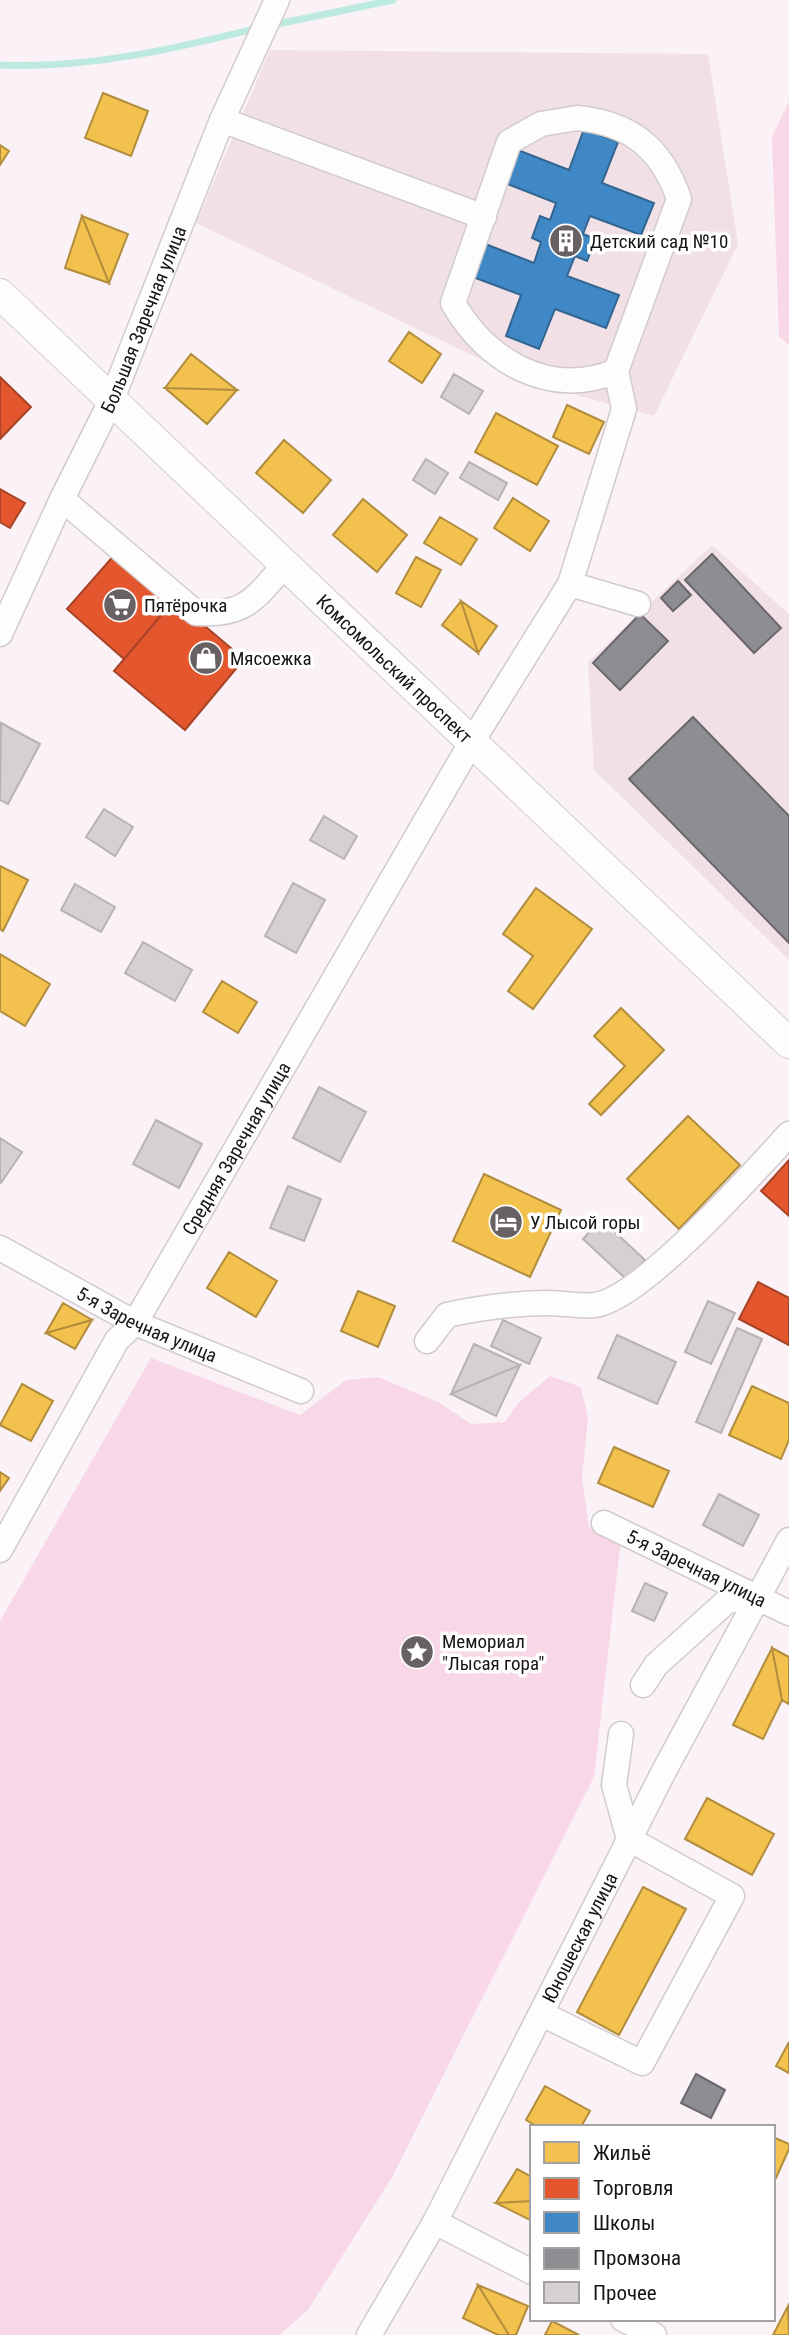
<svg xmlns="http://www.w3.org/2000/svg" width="789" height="2335" viewBox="0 0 789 2335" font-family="'Roboto Condensed',sans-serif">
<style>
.built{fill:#f1e1e7}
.green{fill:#f8d7e6}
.homes{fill:#f2c14e;stroke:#b18d3d;stroke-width:2}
.shops{fill:#e4572e;stroke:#a74326;stroke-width:2}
.schools{fill:#3f88c5;stroke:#336590;stroke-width:2}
.industry{fill:#8d8d92;stroke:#6a686c;stroke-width:2}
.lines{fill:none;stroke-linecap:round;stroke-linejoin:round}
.stream{stroke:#bdeade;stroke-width:7}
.building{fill:#d6d0d3;stroke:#b9b2b5;stroke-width:2}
.minor-casing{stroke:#d1cbcd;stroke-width:27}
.major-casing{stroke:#d1cbcd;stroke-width:32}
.minor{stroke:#fefdfe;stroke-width:24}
.major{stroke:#fefdfe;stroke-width:30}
.labels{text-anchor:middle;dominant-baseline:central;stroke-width:7;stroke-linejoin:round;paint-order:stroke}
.poi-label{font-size:19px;fill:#181315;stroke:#fff;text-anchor:start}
.street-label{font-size:19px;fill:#181315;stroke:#fff}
</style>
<rect width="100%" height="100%" fill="#faf2f6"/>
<path class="built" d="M270 50 708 54 738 244 654 416 528 382 196 223Z
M712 545 789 614V960L594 770 588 662Z"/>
<path class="green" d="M789 101V345L779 337 772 137Z
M151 1358 300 1415 346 1380 378 1377 440 1403 471 1424 505 1422 519 1402 550 1376 581 1387 588 1418 582 1479 589 1527 621 1539 594 1777 391 2179 308 2310 279 2335H0V1621Z"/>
<path class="homes" d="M103 93 148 111 131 156 85 138Z
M0 145 9 151 0 165Z
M82 216 128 234 109 283Z
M82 216 109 283 65 268Z
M409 332 441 354 422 383 389 361Z
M191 354 237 390 165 388Z
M165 388 237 390 207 424Z
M567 405 604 422 589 454 553 437Z
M496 413 558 446 537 485 475 452Z
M284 440 331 480 303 513 256 473Z
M513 498 549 521 530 551 494 528Z
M363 499 407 535 377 572 333 535Z
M440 517 477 539 461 565 424 543Z
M416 557 441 570 421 607 396 593Z
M461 601 497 626 478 653Z
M461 601 478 653 442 625Z
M0 866 28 880 3 931 0 929Z
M536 888 592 929 533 1009 508 991 533 956 503 934Z
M0 954 50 984 25 1026 0 1011Z
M222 981 257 1002 238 1033 203 1012Z
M621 1008 664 1050 601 1115 589 1104 625 1066 594 1036Z
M688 1116 740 1165 679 1229 627 1179Z
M484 1174 561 1210 530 1277 453 1241Z
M229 1252 277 1281 256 1317 207 1288Z
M358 1291 395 1306 378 1347 341 1331Z
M63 1303 92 1320 46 1333Z
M92 1320 75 1349 46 1333Z
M22 1384 53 1401 31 1441 0 1425Z
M752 1386 789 1403V1440L781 1459 729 1435Z
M614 1447 669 1471 653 1507 598 1483Z
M0 1472 9 1478 0 1491Z
M772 1648 789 1657V1704L782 1700Z
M772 1648 782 1700 763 1739 733 1725Z
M707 1798 774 1834 752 1875 685 1839Z
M643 1887 686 1909 619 2035 577 2012Z
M789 2042V2073L776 2066Z
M545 2086 590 2111 581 2127H538L526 2120Z
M773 2137 789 2144V2149L776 2178 773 2177Z
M517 2169 532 2177V2201L496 2203Z
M532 2201V2221L496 2203Z
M478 2285 528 2306 516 2335H509Z
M478 2285 509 2335H498L463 2318Z
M788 2306 789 2335H773Z
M552 2321 579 2335H545Z"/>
<path class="shops" d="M0 377 31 407 0 439Z
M0 489 25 503 10 528 0 522Z
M117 552 174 600 124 659 67 609Z
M174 600 244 659 185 730 114 671Z
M789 1160V1216L761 1191Z
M758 1282 789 1298V1345L739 1319Z"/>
<path class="schools" d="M584 129 618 142 602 183 654 203 641 235 590 216 583 234 596 239 587 261 575 256 567 276 619 295 606 328 555 309 539 349 506 336 521 295 470 276 483 243 534 263 541 242 532 238 540 216 550 220 556 203 505 183 518 150 569 170Z"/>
<path class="industry" d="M712 554 781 628 754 653 685 580Z
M678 581 691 595 673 611 661 598Z
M640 614 668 641 620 690 593 663Z
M693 717 789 816V943L629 779Z
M696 2074 725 2090 711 2118 681 2103Z"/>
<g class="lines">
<path class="stream" d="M273 25 393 0
M0 65C87 69 174 49 258 28"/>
</g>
<path class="building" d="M454 374 483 391 469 414 441 397Z
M426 459 448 473 435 494 413 480Z
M469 462 507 483 498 500 460 478Z
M1 723 40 744 8 804 0 800Z
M104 809 133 827 115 856 86 837Z
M324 816 357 836 344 859 310 840Z
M293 883 325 900 296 953 265 936Z
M75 884 115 907 101 932 61 910Z
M143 942 192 970 175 1001 125 973Z
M319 1087 366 1112 340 1162 293 1138Z
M156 1120 202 1144 179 1188 133 1164Z
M0 1138 22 1152 1 1183 0 1182Z
M288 1186 321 1199 304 1241 270 1228Z
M601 1219 645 1260 627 1280 583 1239Z
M708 1301 735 1313 711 1364 685 1352Z
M503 1320 541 1338 529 1364 491 1346Z
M737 1328 762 1339 721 1433 696 1422Z
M617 1335 676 1362 657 1404 598 1378Z
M474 1344 520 1365 451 1394Z
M520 1365 496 1416 451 1394Z
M719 1494 759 1515 743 1546 703 1525Z
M645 1583 667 1593 654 1621 632 1611Z"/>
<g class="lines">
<g class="minor-casing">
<g id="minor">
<path d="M577 118C630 123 662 148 679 199L616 371C550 399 486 361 453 303L509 142 541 124Z"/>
<path d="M222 120 484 217"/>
<path d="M62 499 196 613C246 616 254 599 285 565"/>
<path d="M570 584 624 409 616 371"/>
<path id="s1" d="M0 634 62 499 112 399 222 120 277 0"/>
<path id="s2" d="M0 1248 135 1323 301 1391"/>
<path d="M427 1341 447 1315C479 1308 509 1304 542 1303 559 1302 578 1307 595 1305 642 1299 754 1172 789 1134"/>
<path id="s3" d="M604 1523 789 1613"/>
<path id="s4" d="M0 1550 117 1340 135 1323 471 743 570 584 638 604"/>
<path d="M643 1685 656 1665 727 1601 758 1597"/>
<path d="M542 2014 642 2063 732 1896 629 1839 614 1785 621 1734"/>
<path d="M435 2222 532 2272"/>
<path d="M623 2319 654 2335"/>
<path id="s5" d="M369 2335 435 2222 664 1771 789 1540"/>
</g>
</g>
<g class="major-casing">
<g id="major">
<path id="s6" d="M0 294 789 1043"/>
</g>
</g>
<use href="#minor" class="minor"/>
<use href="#major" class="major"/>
</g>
<defs>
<g id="building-disc" transform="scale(1.75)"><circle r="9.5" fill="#676164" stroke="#fff"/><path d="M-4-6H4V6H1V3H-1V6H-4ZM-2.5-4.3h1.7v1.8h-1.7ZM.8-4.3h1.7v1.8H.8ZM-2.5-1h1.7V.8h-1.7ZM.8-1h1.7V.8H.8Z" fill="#fff"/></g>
<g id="supermarket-disc" transform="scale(1.75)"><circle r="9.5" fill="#676164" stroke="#fff"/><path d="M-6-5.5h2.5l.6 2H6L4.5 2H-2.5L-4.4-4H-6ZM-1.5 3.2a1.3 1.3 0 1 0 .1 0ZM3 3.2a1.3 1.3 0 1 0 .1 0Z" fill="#fff"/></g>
<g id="shop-disc" transform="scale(1.75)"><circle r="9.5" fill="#676164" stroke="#fff"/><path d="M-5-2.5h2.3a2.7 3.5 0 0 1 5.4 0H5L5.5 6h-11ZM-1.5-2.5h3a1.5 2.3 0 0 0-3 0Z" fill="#fff"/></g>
<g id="hotel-disc" transform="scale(1.75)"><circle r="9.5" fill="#676164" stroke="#fff"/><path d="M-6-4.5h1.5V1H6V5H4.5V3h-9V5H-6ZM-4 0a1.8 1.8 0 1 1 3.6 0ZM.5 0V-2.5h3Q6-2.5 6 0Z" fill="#fff"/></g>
<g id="sight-disc" transform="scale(1.75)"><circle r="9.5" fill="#676164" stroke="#fff"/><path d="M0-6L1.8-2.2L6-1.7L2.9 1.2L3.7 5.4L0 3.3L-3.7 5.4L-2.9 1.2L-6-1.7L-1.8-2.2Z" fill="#fff"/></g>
</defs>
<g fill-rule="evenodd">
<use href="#building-disc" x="566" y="241"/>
<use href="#supermarket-disc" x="120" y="605"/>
<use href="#shop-disc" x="206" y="658"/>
<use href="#hotel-disc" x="506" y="1222"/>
<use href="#sight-disc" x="417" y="1652"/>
</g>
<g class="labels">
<g class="poi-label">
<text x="590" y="241">Детский сад №10</text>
<text x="144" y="605">Пятёрочка</text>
<text x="230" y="658">Мясоежка</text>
<text x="530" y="1222">У Лысой горы</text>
<text x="442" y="1641">Мемориал<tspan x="442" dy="22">"Лысая гора"</tspan></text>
</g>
<g class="street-label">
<text stroke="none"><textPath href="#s1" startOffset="346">Большая Заречная улица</textPath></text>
<text stroke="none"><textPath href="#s6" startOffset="544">Комсомольский проспект</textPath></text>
<text stroke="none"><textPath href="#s4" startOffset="467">Средняя Заречная улица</textPath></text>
<text stroke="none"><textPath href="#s2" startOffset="166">5-я Заречная улица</textPath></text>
<text stroke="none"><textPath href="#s3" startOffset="103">5-я Заречная улица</textPath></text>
<text stroke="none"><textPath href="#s5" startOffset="450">Юношеская улица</textPath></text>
</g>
</g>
<rect x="530" y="2125" width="245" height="196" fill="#ffffff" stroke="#a3a1a1" stroke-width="2"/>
<rect x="544" y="2142" width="35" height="21" fill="#f2c14e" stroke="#a3a1a1" stroke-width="2"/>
<text x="593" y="2160" font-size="21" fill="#181315">Жильё</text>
<rect x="544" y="2178" width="35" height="21" fill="#e4572e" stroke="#a3a1a1" stroke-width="2"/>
<text x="593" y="2195" font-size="21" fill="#181315">Торговля</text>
<rect x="544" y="2212" width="35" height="21" fill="#3f88c5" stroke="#a3a1a1" stroke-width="2"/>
<text x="593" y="2230" font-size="21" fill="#181315">Школы</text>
<rect x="544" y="2248" width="35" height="21" fill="#8d8d92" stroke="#a3a1a1" stroke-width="2"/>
<text x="593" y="2265" font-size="21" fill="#181315">Промзона</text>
<rect x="544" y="2282" width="35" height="21" fill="#d6d0d3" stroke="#a3a1a1" stroke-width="2"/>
<text x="593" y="2300" font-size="21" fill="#181315">Прочее</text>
</svg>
